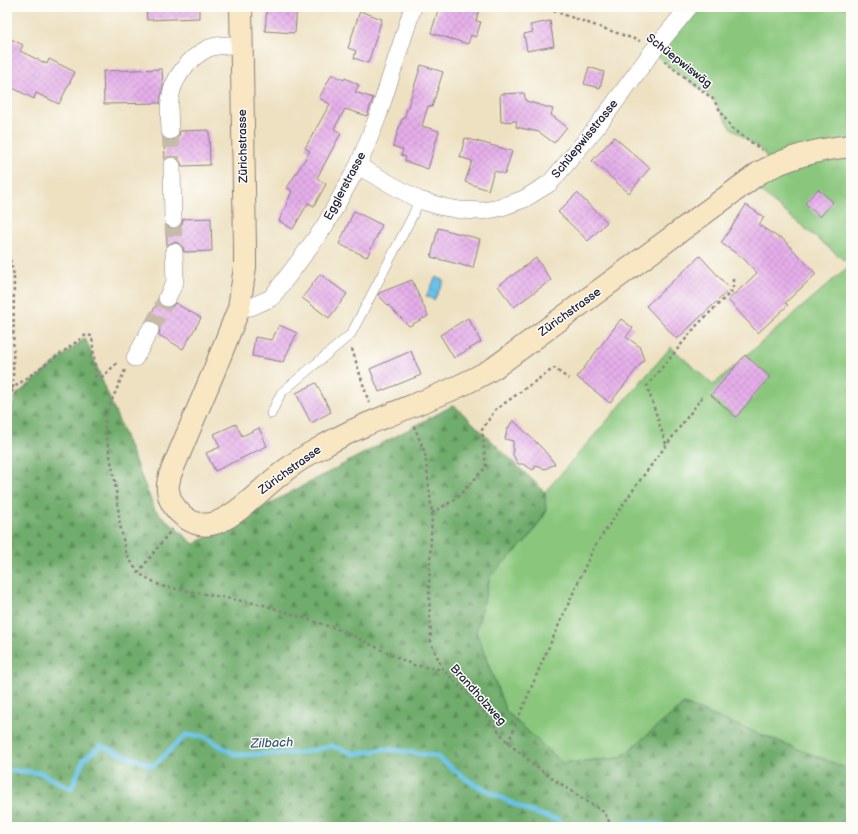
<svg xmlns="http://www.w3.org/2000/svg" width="858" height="834" viewBox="0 0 858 834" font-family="'Balsamiq Sans',sans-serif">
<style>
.grass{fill:#8ac77d;stroke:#56745c}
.forest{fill:url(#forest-firs);stroke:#486754}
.water{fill:url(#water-ripples);stroke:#447290}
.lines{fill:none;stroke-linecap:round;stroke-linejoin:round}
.stream{stroke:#67c2e5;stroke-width:5}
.building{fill:url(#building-cross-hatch)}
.minor-tunnel{stroke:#c5bba7;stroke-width:17;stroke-dasharray:17 8;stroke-linecap:butt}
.service-casing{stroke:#88827e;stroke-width:10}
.minor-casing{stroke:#88827e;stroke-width:18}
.secondary-casing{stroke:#88827e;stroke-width:24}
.path{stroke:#88827e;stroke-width:2.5;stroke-dasharray:3 3;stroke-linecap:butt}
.service{stroke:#fff;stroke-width:9}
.minor{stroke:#fff;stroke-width:17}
.secondary{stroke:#f9e7c3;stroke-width:22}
.labels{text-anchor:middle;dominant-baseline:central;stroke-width:3;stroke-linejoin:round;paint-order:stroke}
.street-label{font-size:12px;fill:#22223b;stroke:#fdfcf7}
.water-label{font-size:13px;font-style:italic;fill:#3a5a76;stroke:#fdfcf7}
</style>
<defs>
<pattern id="forest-firs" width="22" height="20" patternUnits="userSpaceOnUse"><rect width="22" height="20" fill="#6fac6c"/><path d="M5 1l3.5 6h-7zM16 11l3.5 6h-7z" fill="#5b8c5a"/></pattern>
<pattern id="water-ripples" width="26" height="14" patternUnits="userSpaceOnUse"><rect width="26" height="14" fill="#67c2e5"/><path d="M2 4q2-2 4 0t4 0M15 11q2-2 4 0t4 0" fill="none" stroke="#59a6c5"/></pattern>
<pattern id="building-cross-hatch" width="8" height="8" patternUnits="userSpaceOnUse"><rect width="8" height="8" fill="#e5aee9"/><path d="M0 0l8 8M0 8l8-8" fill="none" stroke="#c495c9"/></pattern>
</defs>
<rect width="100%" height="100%" fill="#fdfcf7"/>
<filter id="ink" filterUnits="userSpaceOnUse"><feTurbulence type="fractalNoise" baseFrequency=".025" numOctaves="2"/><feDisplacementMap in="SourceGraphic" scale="8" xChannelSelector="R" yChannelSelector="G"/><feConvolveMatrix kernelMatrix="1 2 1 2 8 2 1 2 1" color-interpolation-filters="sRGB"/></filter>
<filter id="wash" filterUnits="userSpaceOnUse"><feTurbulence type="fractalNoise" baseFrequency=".012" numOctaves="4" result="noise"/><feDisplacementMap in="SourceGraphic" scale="16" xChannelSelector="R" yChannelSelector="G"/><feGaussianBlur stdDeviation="0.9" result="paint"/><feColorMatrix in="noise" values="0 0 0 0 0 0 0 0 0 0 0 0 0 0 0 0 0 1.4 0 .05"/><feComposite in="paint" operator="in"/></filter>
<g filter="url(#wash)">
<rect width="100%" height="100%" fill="#eee1c2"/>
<path class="grass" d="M689 7H851V770L684 704 620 758 562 763 506 711 476 632 490 577 529 538 546 513 545 492 671 347 713 385 850 265 747 181 771 166 763 151 731 128 713 99 674 70 652 52Z"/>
<path class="forest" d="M85 338 155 510 194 544 454 405 545 492 546 512 529 538 490 577 476 632 506 711 562 763 620 758 684 704 851 770V827H7V425L16 395Z"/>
<path class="water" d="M436 277 444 281 434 300 426 296Z"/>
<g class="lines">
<path class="stream" d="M7 770 41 773 71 789 84 759 101 746 153 766 186 735 203 736 236 755 300 753 332 746 355 754 386 749 436 756 472 783 528 811 558 820 564 827
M628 823 659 824 666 827"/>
</g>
<g id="blocks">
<path class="building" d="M146 7H199V18L147 20Z
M267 7H297L295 33 265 31Z
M439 7H471L479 10 476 21 481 22 476 37 471 35 468 44 431 33Z
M360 11 382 19 368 63 354 58 356 51 348 48Z
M550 21 554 46 527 51 524 34 533 32 530 25Z
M7 37 23 45 20 51 47 64 49 59 75 72 59 104 36 93 34 99 7 85Z
M421 65 443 72 432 107 428 106 422 126 439 131 428 169 405 161 406 157 401 155 403 150 393 146 402 119H404Z
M589 67 604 72 600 88 584 84Z
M162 69 163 86 160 103 104 104 103 71Z
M332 74 344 80 345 78 359 85 355 92 373 98 367 116 345 109 334 129 341 133 317 178 326 184 314 206 308 203 293 229 279 221 292 191 287 188 310 151 305 148 330 104 319 98Z
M524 93 526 101 553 109 551 115 567 127 554 143 539 132 516 127 517 121 501 122 500 94Z
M209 130 210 165 182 166 180 161 176 157 171 156 165 159 164 139 170 141 175 140 179 136 180 131Z
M614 137 650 168 629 193 592 161Z
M465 138 512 151 505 174 494 171 488 190 465 182 472 161 460 157Z
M818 189 833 202 820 217 805 203Z
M577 193 607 222 588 241 558 212Z
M746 205 764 217 759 225 779 238 781 237 816 274 785 303 788 305 758 333 728 300 757 273 743 258 721 243Z
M354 211 382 225 367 257 339 244Z
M211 218 212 251 184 252 183 247 178 243 173 242 167 245 166 226 174 229 178 227 182 224 183 219Z
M438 228 480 239 473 268 431 257Z
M700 256 730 289 677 339 646 306Z
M536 258 551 280 514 307 498 286Z
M320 274 347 294 329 318 302 298Z
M412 280 428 316 409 326 378 295 379 293Z
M158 302 162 307 167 308 172 307 175 303 201 318 183 349 159 335 160 329 159 325 155 321H147Z
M468 318 481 342 454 358 440 335Z
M621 319 633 328 626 337 639 346 644 360 610 403 577 377Z
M279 325 297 333 283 362 252 356 255 337 272 340Z
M411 351 421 375 379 392 370 369Z
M745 355 770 377 736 417 711 395Z
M316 383 331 412 311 423 296 393Z
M513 420 543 449 555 464 545 469 536 466 533 470 523 464H518L513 455V441L505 439 507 430Z
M236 424 242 436 259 428 267 446 215 471 206 453 220 447 214 434Z"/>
</g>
</g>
<g filter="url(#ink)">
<use href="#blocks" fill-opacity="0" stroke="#88827e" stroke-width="1"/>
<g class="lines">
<path class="minor-tunnel" d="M170 131 172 166
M173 219 174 252
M150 330 167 298"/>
<g class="service-casing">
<path id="service" d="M271 414 281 393 351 334 413 215 419 200"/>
</g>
<g class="minor-casing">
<path id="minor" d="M170 131C170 121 168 110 170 100 172 79 189 58 207 49 217 44 231 45 241 45
M172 166 173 219
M358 166 419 200 443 207 460 210 482 211 499 208 524 199 550 183 596 128 652 52 689 7
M167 298 175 282 174 252
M239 308 251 307 271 298 297 264 324 227 358 166 378 116 413 7
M135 358 150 330"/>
</g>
<g class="secondary-casing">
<path id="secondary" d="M241 7 245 248V267L239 308 214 371 170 475C169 480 167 485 168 490 170 509 191 528 211 524 233 520 259 491 277 477 290 466 305 456 320 448 375 415 438 401 494 368L759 173C788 157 819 149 851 146"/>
</g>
<path class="path" d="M542 7 640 41
M664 61 713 99 731 128 762 150
M7 248 14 275 13 388 86 335 92 336 96 379 98 381 117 363 119 364
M352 349 369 403
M125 370 105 416V431L115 481 120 525 126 553 138 573 161 586 264 605 343 631 413 665 443 670
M7 410 13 388
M414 426 425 453 432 513 429 586 431 643 443 670 473 699 508 743 542 771 586 801 604 812 612 827
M666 444 647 386 698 324 733 290V279
M432 513 456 499 486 467 482 430 495 410 554 368 569 379
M138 573 172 529
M508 743 542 662 594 547 638 483 703 396"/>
<use href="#service" class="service"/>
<use href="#minor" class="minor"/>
<use href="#secondary" class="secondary"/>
</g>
</g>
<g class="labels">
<g class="street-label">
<text transform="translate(679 61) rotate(38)">Schüepwiswäg</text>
<text transform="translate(585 139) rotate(-51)">Schüepwisstrasse</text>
<text transform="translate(243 146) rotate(-91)">Zürichstrasse</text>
<text transform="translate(345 186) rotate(-62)">Egglerstrasse</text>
<text transform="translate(570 312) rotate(-36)">Zürichstrasse</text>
<text transform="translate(290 470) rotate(-36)">Zürichstrasse</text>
<text transform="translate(478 695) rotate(48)">Brandholzweg</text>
</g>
<g class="water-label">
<text transform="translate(272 743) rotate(-2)">Zilbach</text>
</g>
</g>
<rect width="858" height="834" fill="none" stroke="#fdfcf7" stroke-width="24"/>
</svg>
